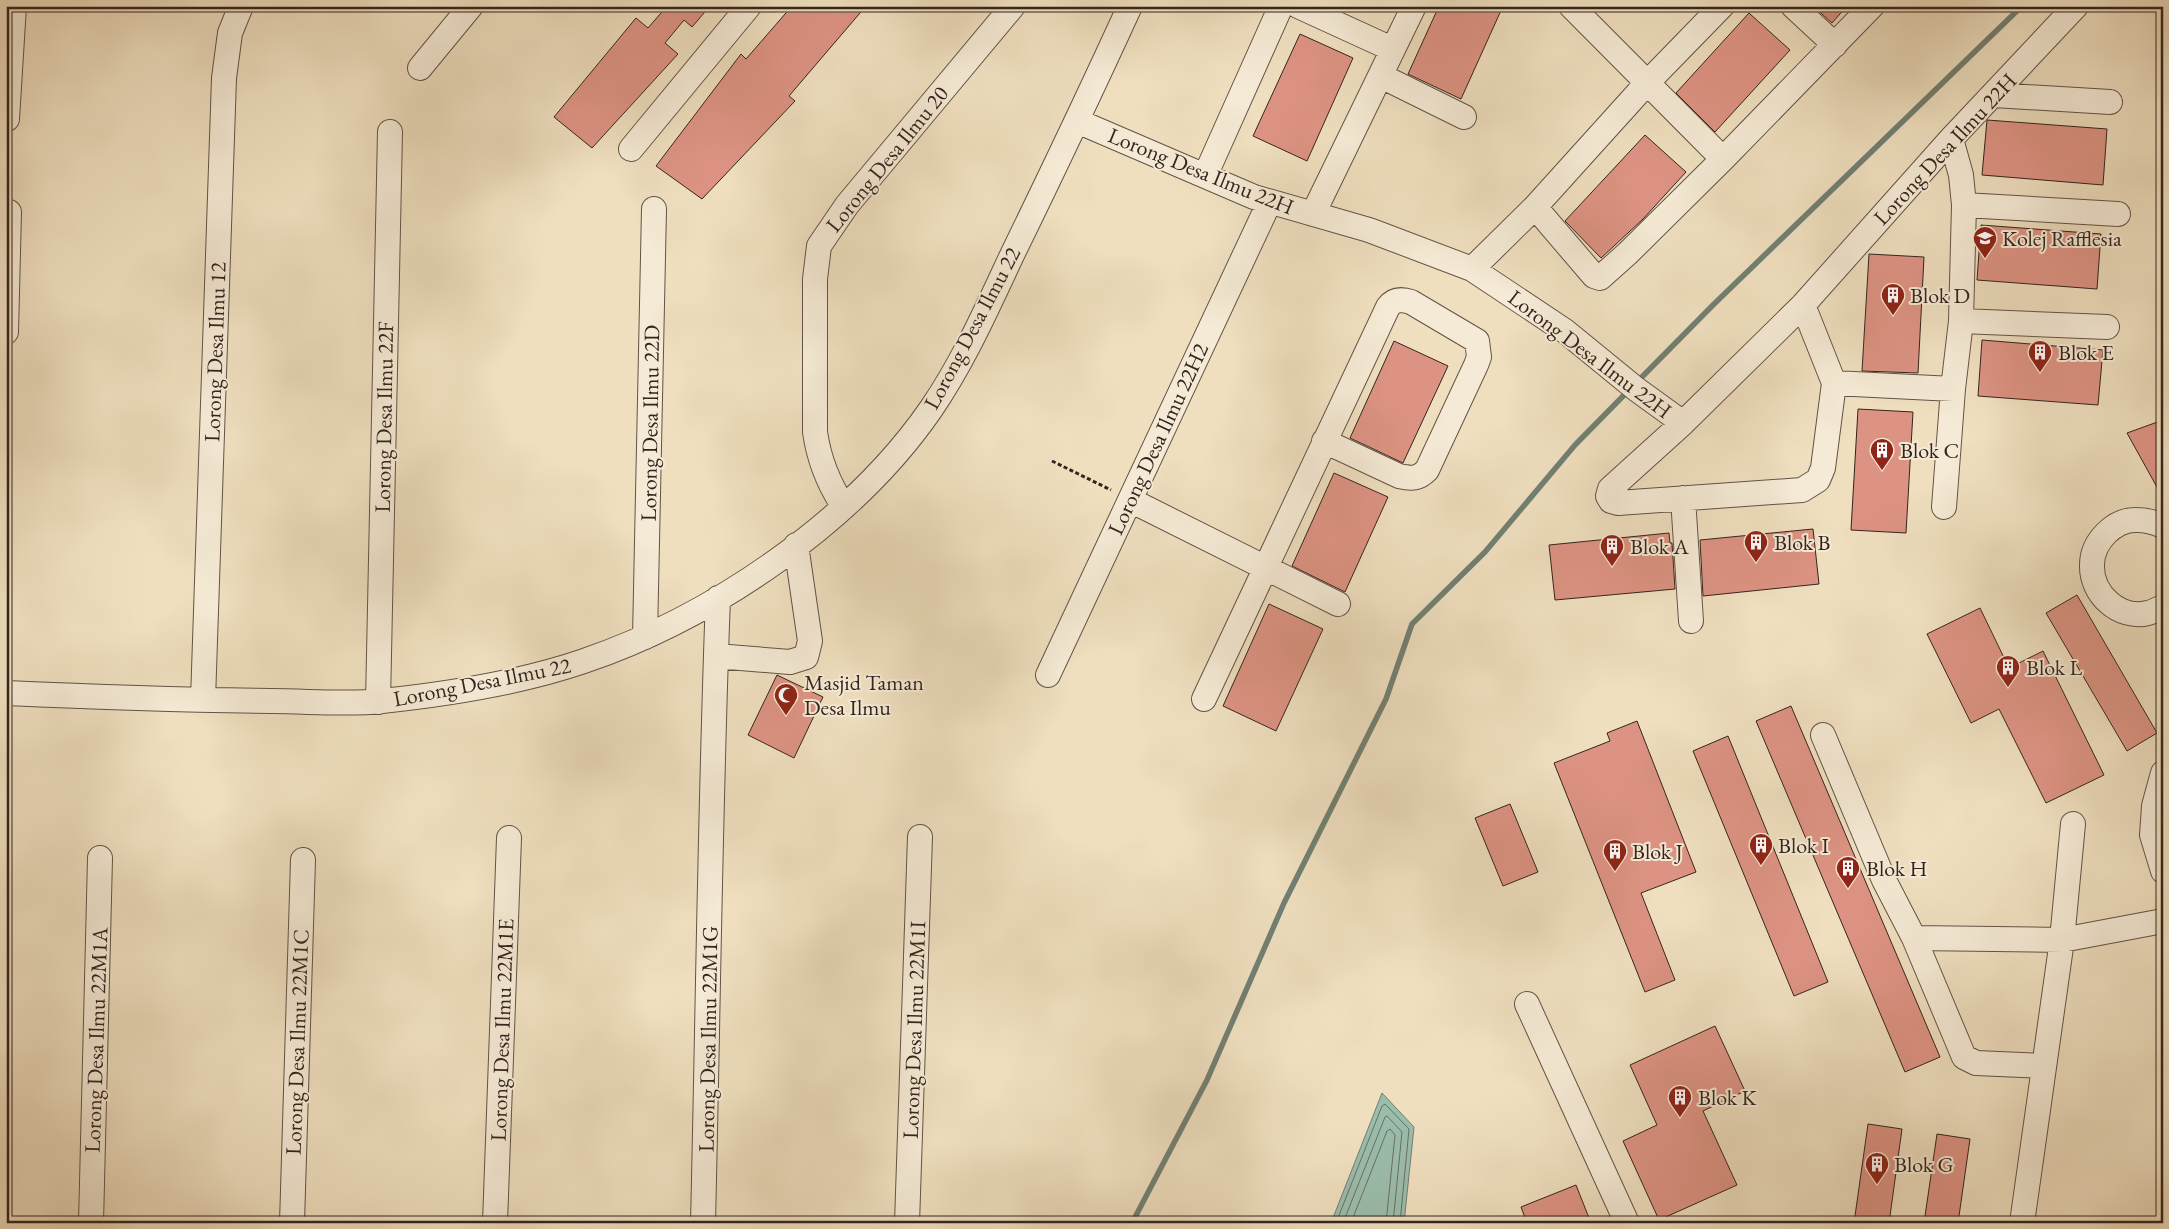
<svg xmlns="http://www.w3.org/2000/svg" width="2169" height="1229" viewBox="0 0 2169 1229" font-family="'EB Garamond',serif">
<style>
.water{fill:#9bbdab;stroke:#728073}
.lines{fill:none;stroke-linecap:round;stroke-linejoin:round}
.shore{stroke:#687064;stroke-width:1}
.stream{stroke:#728073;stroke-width:5.5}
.building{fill:#dd9383;stroke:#34241e}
.minor-casing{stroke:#635346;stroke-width:26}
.path{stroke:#34241e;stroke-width:3;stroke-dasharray:4 2.5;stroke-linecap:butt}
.minor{stroke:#f5ead5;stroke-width:24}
.labels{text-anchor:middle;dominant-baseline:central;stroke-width:4;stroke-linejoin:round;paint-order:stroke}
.street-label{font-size:22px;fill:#34241e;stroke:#f5ead5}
.poi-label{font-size:22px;fill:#34241e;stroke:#f5ead5;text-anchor:start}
</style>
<rect width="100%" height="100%" fill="#efdfbf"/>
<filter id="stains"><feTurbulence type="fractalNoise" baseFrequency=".004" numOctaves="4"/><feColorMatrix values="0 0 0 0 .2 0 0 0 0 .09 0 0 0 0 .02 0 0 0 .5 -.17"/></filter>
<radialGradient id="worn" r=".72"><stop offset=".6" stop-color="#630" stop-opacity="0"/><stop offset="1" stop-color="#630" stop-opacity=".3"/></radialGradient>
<path class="water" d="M1382 1093 1414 1127 1404 1223H1331Z"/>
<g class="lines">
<path class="shore" d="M1336 1223 1382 1106 1385 1104 1409 1129 1400 1223
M1343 1223 1385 1117 1387 1116 1402 1132 1393 1223
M1351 1223 1387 1131 1390 1129 1395 1135 1386 1223"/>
<path class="stream" d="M1637 382 1713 305 2022 6
M1132 1223 1207 1080 1284 903 1386 699 1412 624 1485 552 1575 445 1629 390"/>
</g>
<path class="building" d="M667 6H710L692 27 684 20 665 43 678 54 592 148 554 117 636 18 648 28Z
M792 6H866L789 96 795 101 702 199 656 166 741 54 746 59Z
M1439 6H1503L1461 99 1408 74Z
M1813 6H1847L1832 23Z
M1749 13 1790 50 1715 132 1676 93Z
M1300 34 1353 58 1307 161 1253 136Z
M1987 120 2107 129 2103 185 1982 175Z
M1645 135 1686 172 1643 219 1601 258 1565 221Z
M1981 225 2101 234 2097 289 1977 280Z
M1869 254 1924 257 1918 373 1862 371Z
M1982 340 2103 350 2098 405 1978 396Z
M1394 341 1448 366 1403 463 1350 438Z
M1858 409 1913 412 1906 533 1851 530Z
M2163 420V498L2127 433Z
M1334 473 1388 497 1345 592 1292 566Z
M1813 529 1819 584 1703 596 1700 540Z
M1669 533 1670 543H1672L1675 589 1555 600 1549 545Z
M2077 595 2157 733 2127 751 2046 613Z
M1269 604 1323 629 1276 731 1223 706Z
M1980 608 2009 668 2043 651 2104 775 2046 803 1999 709 1971 723 1927 634Z
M777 675 823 697 794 758 748 735Z
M1791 706 1940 1057 1905 1072 1756 721Z
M1637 721 1696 872 1641 893 1675 980 1645 992 1554 763 1610 741 1607 733Z
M1728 736 1828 982 1794 996 1693 751Z
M1510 804 1538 872 1503 886 1475 818Z
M1715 1026 1745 1091 1703 1111 1737 1185 1659 1220 1623 1141 1657 1125 1630 1065Z
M1868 1124 1902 1129 1889 1223H1854Z
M1937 1134 1970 1139 1958 1223H1924Z
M1576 1185 1591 1223H1527L1521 1207Z"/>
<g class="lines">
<g class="minor-casing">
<path id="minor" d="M1298 6 1392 49
M1571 6 1723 159
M1793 6 1835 45
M420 68 471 6
M1381 76 1464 117
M1994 95 2110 102
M7 119 14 6
M1077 121 1254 197 1369 230 1472 269 1565 331 1636 389 1683 423 1803 305 1951 139 2076 6
M631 149 749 6
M1205 176 1281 6
M1964 205 2118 214
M1535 207 1594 276 1600 278 1628 253 1723 159 1872 6
M1313 214 1414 6
M1472 269 1535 207 1647 83 1722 6
M1961 321 2107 327
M6 332 9 212
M1834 383 1953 389
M1683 423 1610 489 1608 496 1611 501 1618 503 1802 490 1818 480 1823 468 1834 383 1803 305
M1683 498 1691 621
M1130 500 1338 604
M844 507C828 483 819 460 815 432V279L819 246 847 205 1013 6
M1944 507 1953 389 1961 321 1964 205 1961 175 1951 139
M2163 526C2154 522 2146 520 2137 520 2114 519 2092 542 2092 565 2091 594 2119 620 2148 613 2153 612 2158 609 2163 607
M645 637 654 209
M716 656 790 662 806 657 810 641 796 545
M1048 675 1269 203
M6 693C95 697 183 700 271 701 308 701 346 705 382 701 449 694 520 683 584 661 713 617 853 522 931 409 964 361 988 306 1013 253 1053 171 1092 89 1130 6
M1204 699 1388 307C1394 299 1402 299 1411 302L1477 341 1479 357 1476 365 1427 470C1418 479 1412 479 1399 476L1324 441
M203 700 224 78 230 33 241 6
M378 702 390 132
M1823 735 1884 880 1914 938 2062 940 2073 824
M2163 773 2154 806 2152 835 2163 871
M1914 938 1964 1057 1976 1063 2044 1066
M1527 1004 1627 1223
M91 1223 100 858
M292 1223 303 860
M495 1223 509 838
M703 1223C708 1015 710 806 718 598
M907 1223 920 837
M2022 1223 2062 940 2163 921"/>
</g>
<path class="path" d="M1052 461 1111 490"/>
<use href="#minor" class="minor"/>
</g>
<defs>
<g id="university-pin" transform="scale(1.25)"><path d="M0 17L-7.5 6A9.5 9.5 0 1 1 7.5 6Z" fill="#8f2418" stroke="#f5ead5"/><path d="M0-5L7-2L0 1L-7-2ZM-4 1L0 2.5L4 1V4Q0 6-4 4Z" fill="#fff"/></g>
<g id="building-pin" transform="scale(1.25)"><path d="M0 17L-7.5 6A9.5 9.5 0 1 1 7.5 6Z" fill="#8f2418" stroke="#f5ead5"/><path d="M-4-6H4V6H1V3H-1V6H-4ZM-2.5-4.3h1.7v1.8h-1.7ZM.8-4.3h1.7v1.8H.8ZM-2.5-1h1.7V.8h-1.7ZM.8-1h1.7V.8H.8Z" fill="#fff"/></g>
<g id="mosque-pin" transform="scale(1.25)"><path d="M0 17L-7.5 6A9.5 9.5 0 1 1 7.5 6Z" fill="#8f2418" stroke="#f5ead5"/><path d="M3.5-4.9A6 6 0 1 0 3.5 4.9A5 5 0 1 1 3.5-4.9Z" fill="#fff"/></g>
</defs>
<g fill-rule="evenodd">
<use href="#university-pin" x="1985" y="238"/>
<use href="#building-pin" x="1893" y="295"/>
<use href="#building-pin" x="2040" y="352"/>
<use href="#building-pin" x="1882" y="450"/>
<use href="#building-pin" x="1756" y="542"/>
<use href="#building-pin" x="1612" y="546"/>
<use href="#building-pin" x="2008" y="667"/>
<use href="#mosque-pin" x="786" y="695"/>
<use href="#building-pin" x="1761" y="845"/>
<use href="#building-pin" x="1615" y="851"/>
<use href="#building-pin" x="1848" y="868"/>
<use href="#building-pin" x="1680" y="1097"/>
<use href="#building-pin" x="1877" y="1164"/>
</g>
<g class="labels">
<g class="street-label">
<text transform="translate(1945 149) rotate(-47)">Lorong Desa Ilmu 22H</text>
<text transform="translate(887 159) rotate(-51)">Lorong Desa Ilmu 20</text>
<text transform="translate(1201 171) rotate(22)">Lorong Desa Ilmu 22H</text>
<text transform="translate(972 328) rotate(-62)">Lorong Desa Ilmu 22</text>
<text transform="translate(215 352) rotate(-88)">Lorong Desa Ilmu 12</text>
<text transform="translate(1590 354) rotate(37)">Lorong Desa Ilmu 22H</text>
<text transform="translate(384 417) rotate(-89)">Lorong Desa Ilmu 22F</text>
<text transform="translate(650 423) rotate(-89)">Lorong Desa Ilmu 22D</text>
<text transform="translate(1158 439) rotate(-65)">Lorong Desa Ilmu 22H2</text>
<text transform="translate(482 682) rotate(-11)">Lorong Desa Ilmu 22</text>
<text transform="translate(502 1030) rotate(-88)">Lorong Desa Ilmu 22M1E</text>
<text transform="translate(914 1030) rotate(-88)">Lorong Desa Ilmu 22M1I</text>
<text transform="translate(708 1039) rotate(-89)">Lorong Desa Ilmu 22M1G</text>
<text transform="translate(96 1040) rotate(-88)">Lorong Desa Ilmu 22M1A</text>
<text transform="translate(297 1042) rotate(-88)">Lorong Desa Ilmu 22M1C</text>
</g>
<g class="poi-label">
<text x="2002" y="238">Kolej Rafflesia</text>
<text x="1910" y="295">Blok D</text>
<text x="2058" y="352">Blok E</text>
<text x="1900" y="450">Blok C</text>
<text x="1774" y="542">Blok B</text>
<text x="1630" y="546">Blok A</text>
<text x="2026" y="667">Blok L</text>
<text x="804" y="682">Masjid Taman<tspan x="804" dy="25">Desa Ilmu</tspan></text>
<text x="1778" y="845">Blok I</text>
<text x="1632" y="851">Blok J</text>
<text x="1866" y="868">Blok H</text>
<text x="1698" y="1097">Blok K</text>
<text x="1894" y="1164">Blok G</text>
</g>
</g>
<rect width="2169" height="1229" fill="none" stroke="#efdfbf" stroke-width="25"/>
<rect x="8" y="8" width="2154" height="1214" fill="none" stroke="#34241e" stroke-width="2.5"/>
<rect x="12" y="12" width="2144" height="1204" fill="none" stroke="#34241e"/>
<rect width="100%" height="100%" filter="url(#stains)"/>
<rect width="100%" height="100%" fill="url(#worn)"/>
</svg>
